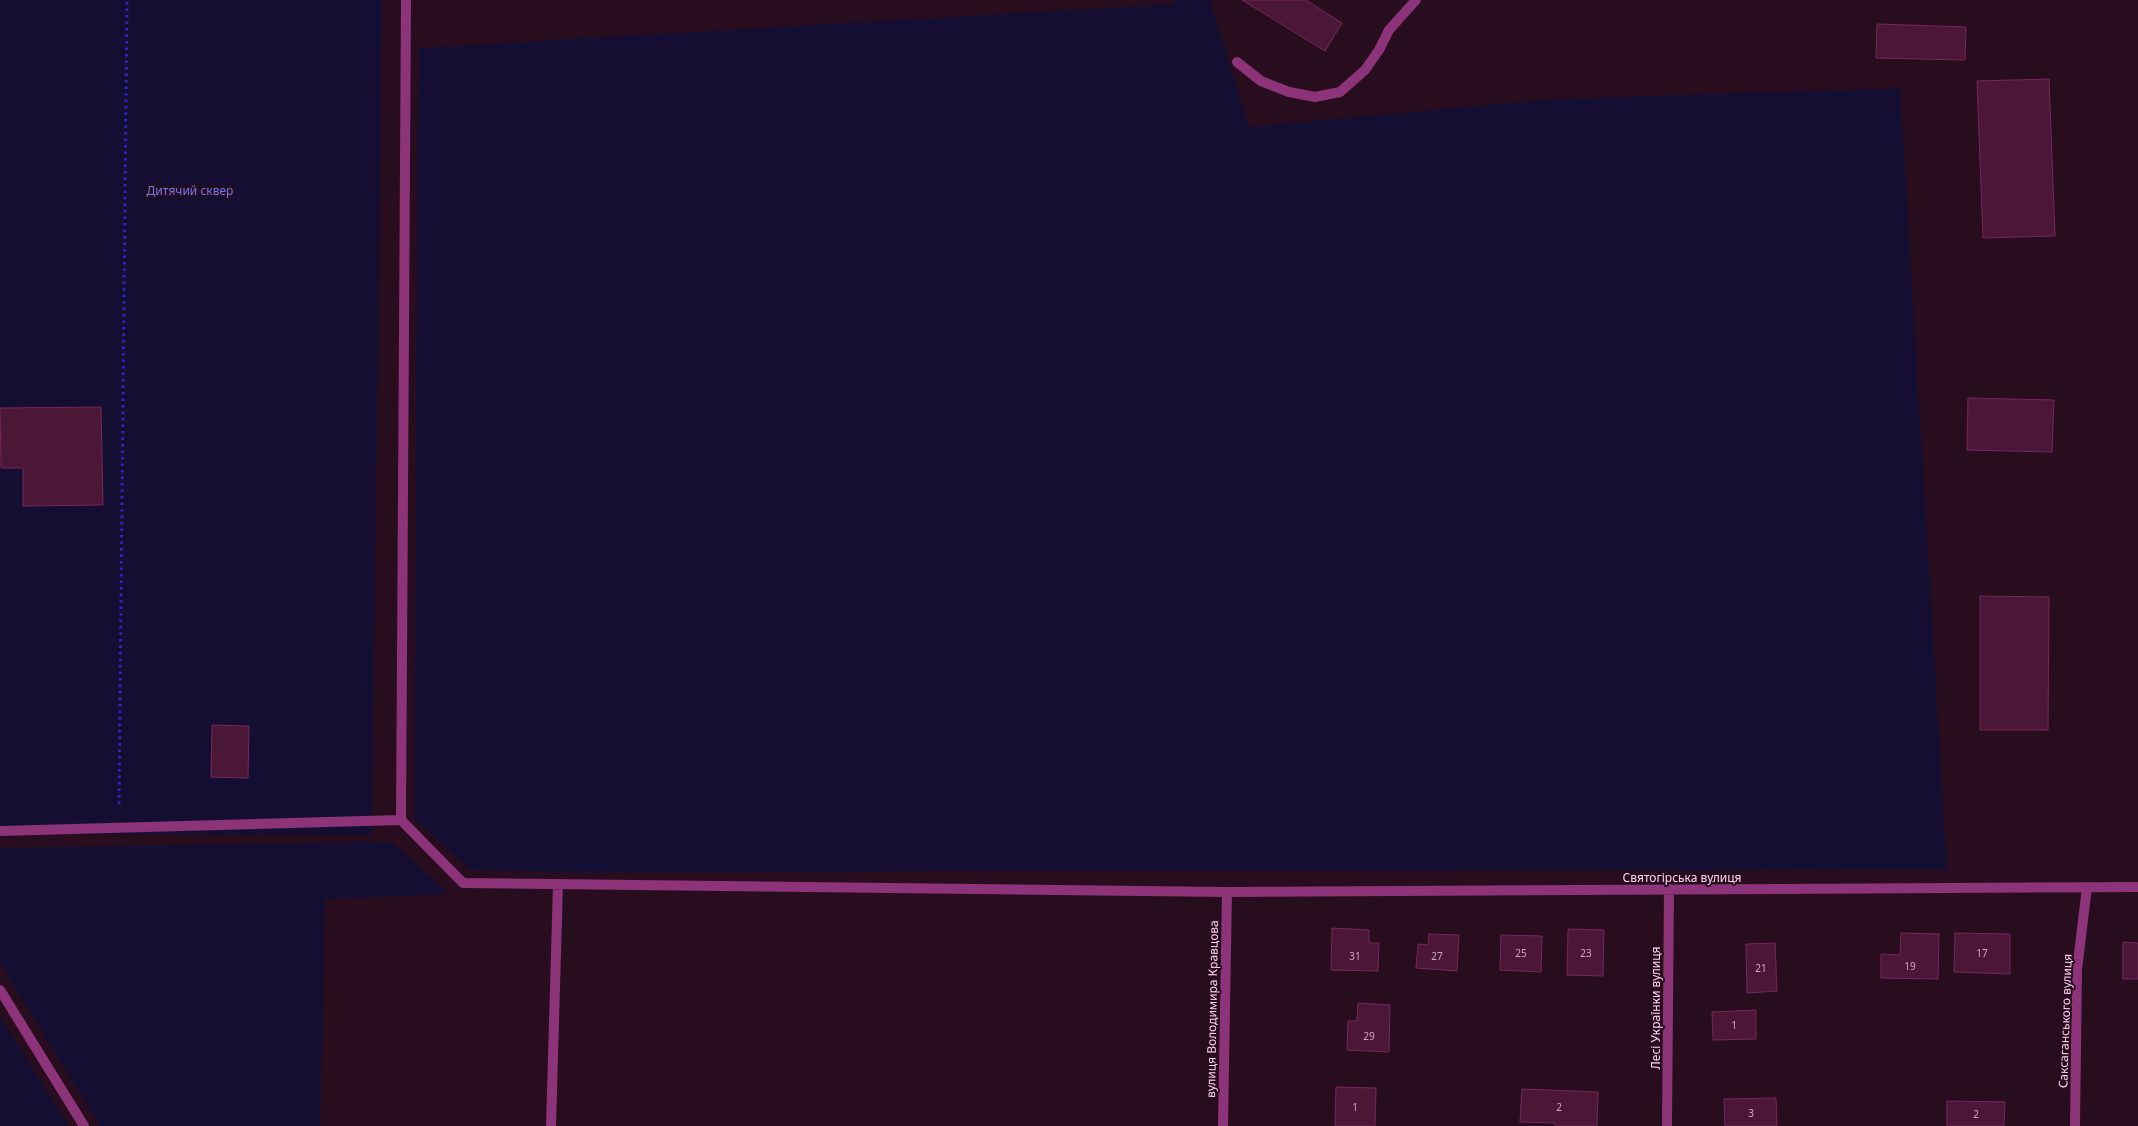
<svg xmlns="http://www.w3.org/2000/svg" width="2138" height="1126" viewBox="0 0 2138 1126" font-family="'Noto Sans',sans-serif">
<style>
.green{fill:#140f32}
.building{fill:#4b1737;stroke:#79265b}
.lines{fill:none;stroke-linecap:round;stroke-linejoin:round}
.path{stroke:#3422c4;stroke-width:3;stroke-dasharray:2.5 4;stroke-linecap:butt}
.lane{stroke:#8c3379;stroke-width:10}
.street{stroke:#8c3379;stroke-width:10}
.labels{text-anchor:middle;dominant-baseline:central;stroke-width:4;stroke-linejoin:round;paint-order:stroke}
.number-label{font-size:10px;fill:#d2a4c4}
.park-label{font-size:12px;fill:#6c77ef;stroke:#280d1e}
.street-label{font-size:12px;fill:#ffd3f3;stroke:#280d1e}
</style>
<rect width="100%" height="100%" fill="#280d1e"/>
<path class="green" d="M0 0H382L372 835 0 834Z
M1174 0H1210L1249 127 1554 99 1900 88 1947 870 560 872 471 870 414 819 418 48 1174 4Z
M392 842 449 894 325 899 320 1126H100L0 963V848Z
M0 1017 69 1126H0Z"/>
<path class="building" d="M1242 0H1306L1342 23 1325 51Z
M1877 24 1966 27 1965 60 1876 58Z
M2049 79 2055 236 1983 238 1977 81Z
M1968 398 2054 400 2052 452 1967 450Z
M101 407 103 505 23 506V468H1L0 408Z
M1980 596 2049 597 2048 730H1980Z
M212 725 249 726 248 778 211 777Z
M1332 928 1369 930V943H1379L1378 971 1331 970Z
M1568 929 1604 930 1603 976 1567 975Z
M1901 933 1939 934 1938 979 1881 978V954L1900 955Z
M1955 933 2010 934V974L1954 972Z
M1429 934 1459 935 1457 971 1416 968 1418 944 1428 945Z
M1501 935 1542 936 1541 972 1500 970Z
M2123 942 2138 943V979H2123Z
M1775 943 1777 991 1747 993 1746 944Z
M1358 1003 1390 1005 1389 1052 1347 1050 1348 1021H1357Z
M1756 1010V1039L1713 1040 1712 1012Z
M1336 1087 1376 1088 1375 1126H1335Z
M1522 1089 1598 1092 1597 1126H1555V1123L1520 1122Z
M1776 1098 1777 1126H1725L1724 1099Z
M1947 1101 2005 1102 2004 1126H1947Z"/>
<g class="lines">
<path class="path" d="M119 804 127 0"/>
<path class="lane" d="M1237 62 1261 81 1289 92 1315 97 1340 92 1365 70 1379 50 1389 30 1416 0
M401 820 463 883 1227 892
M0 831 401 820 406 0
M0 990 84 1126
M551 1126 558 884"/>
<path class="street" d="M1223 1126 1227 892 2138 887
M1667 1126 1669 889
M2075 1126 2077 970 2087 887"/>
</g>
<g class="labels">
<g class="number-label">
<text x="1521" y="953">25</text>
<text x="1586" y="953">23</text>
<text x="1982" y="953">17</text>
<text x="1355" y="956">31</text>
<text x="1437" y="956">27</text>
<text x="1910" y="966">19</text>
<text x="1761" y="968">21</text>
<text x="1734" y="1025">1</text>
<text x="1369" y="1036">29</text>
<text x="1355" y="1107">1</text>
<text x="1559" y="1107">2</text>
<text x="1751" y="1113">3</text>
<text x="1976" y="1114">2</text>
</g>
<g class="park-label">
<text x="190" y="190">Дитячий сквер</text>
</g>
<g class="street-label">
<text x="1682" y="877">Святогірська вулиця</text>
<text transform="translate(1655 1008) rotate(-90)">Лесі Українки вулиця</text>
<text transform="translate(1212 1009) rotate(-89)">вулиця Володимира Кравцова</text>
<text transform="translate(2065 1021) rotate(-88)">Саксаганського вулиця</text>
</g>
</g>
</svg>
